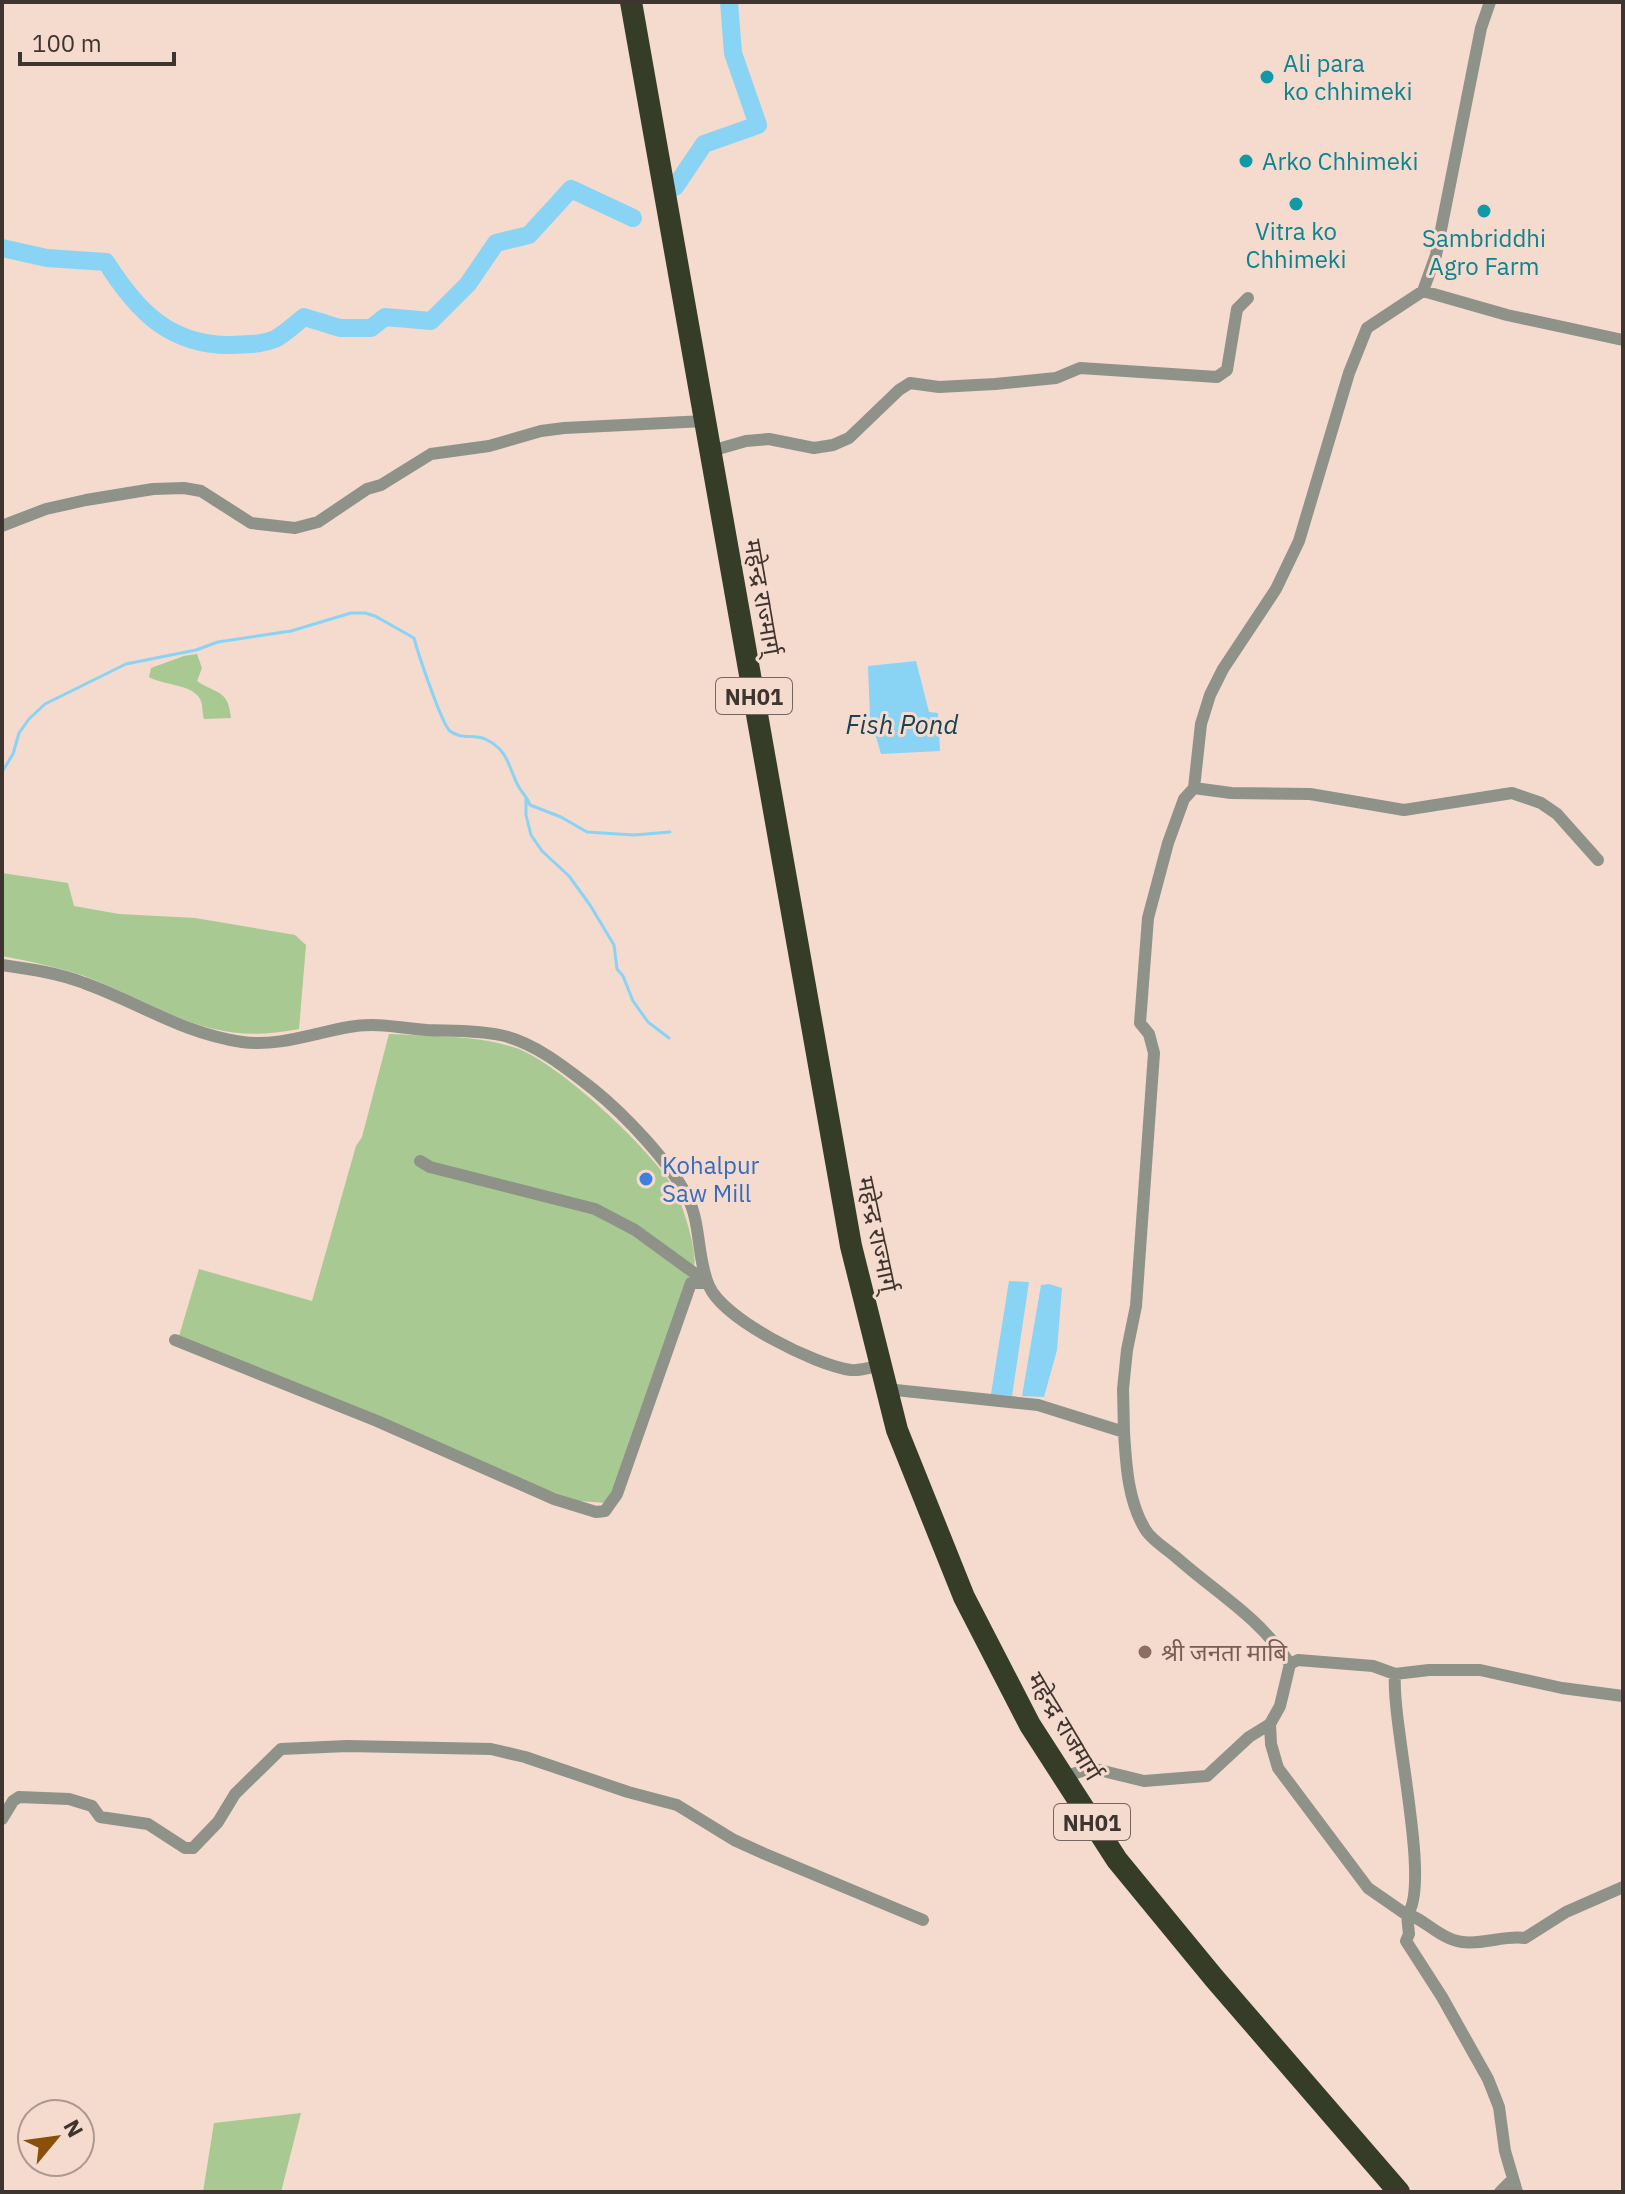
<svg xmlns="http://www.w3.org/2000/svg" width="1625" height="2194" viewBox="0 0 1625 2194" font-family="'IBM Plex Sans','Noto Sans Devanagari',sans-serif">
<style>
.green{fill:#a8c991}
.water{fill:#89d4f5}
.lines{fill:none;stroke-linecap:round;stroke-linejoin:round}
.stream{stroke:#89d4f5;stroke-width:3}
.river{stroke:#89d4f5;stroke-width:18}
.street{stroke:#8e9288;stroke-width:12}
.highway{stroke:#353d29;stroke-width:22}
.culture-dot{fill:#0f9aa8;stroke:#f5dace;stroke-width:3}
.shop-dot{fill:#3f7fe0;stroke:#f5dace;stroke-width:3}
.education-dot{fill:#8d6e63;stroke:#f5dace;stroke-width:3}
.labels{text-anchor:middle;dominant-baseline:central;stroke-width:6;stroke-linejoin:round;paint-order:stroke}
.shield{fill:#f5dace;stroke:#76665f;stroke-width:2}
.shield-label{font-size:22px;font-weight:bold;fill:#3f3530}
.culture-label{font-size:24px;fill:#0d838f;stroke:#f5dace;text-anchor:start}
.street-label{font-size:24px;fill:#3f3530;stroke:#f5dace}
.shop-label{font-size:24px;fill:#366cbe;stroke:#f5dace;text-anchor:start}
.education-label{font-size:24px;fill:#785e54;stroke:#f5dace;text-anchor:start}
.water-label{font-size:26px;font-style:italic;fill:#174354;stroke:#f5dace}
</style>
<rect width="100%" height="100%" fill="#f5dace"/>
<path class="green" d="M197 654 202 668 197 681C218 695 228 689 231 718L204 719C202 713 203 704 200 699 192 684 163 685 149 677L151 668 184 656Z
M2 873 68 883 74 906 119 914 195 918 295 935 306 945 299 1029C210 1047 170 1010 92 979 63 968 33 962 2 956Z
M389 1034C430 1036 477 1035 516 1048 559 1063 652 1150 675 1190 682 1203 698 1252 694 1266 693 1271 689 1277 686 1282L616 1489 606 1503 579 1501 530 1484 179 1336 199 1269 312 1301 356 1146 362 1137Z
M301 2113 281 2192H203L214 2123Z"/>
<path class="water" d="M916 661 929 712 938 713 940 751 881 754 870 717 868 666Z
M1009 1281 1029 1282 1012 1396 991 1394Z
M1049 1284 1062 1288 1057 1350 1044 1397 1022 1396 1041 1285Z"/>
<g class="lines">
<path class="stream" d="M2 772 13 754 19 733 29 719 45 704 126 664 196 650 218 642 291 631 351 613H365L375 616 414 638C418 653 442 725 450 731 461 740 474 734 485 739 511 751 508 770 520 789 524 795 527 797 530 805L561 817 587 832 634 835 670 832
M526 799V815L531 835 542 851 569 876 590 905 614 945 617 969 623 976 633 1001 648 1022 669 1038"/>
<path class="river" d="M675 187 704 144 758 125 733 53 729 2
M2 248 47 258 106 262C137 311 170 346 232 345 248 344 260 345 275 339 285 334 295 324 304 317L340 328H371L385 317 431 321 468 284 496 243 529 235 571 189 633 218"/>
<path class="street" d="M1423 291 1436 255 1481 28 1490 2
M711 451 746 441 769 439 814 448 833 445 849 438 899 390 910 383 939 387 995 384 1056 378 1080 368 1217 377 1227 370 1237 309 1248 298
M2 526 46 509 86 500 153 489 184 488 201 491 251 523 295 528 318 522 367 489 381 485 431 454 489 446 541 431 564 428 705 421
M1194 788 1231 793 1310 794 1404 810 1512 793 1541 803 1557 814 1598 860
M2 965C30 969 58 973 84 983 140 1003 181 1033 242 1042 278 1047 314 1033 349 1027 375 1022 402 1028 427 1030 451 1031 476 1030 500 1035 534 1042 566 1068 593 1089 625 1115 669 1161 688 1198 701 1224 697 1259 709 1286 724 1320 815 1365 851 1370 861 1371 872 1367 881 1365
M420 1161 430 1167 595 1209 635 1230 708 1283
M175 1340 377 1421 554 1499 596 1512 605 1511 617 1494 691 1283H708
M886 1389 1038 1405 1124 1432C1126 1465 1128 1501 1145 1529 1151 1540 1167 1549 1177 1558 1219 1595 1258 1616 1290 1664
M1124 1432 1123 1389 1127 1350 1136 1306 1154 1053 1149 1034 1140 1023 1148 918 1168 843 1184 799 1194 788 1201 724 1210 695 1223 669 1276 589 1299 541 1349 373 1367 328 1423 291 1507 315 1623 340
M1395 1674C1391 1722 1432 1886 1407 1915L1368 1888 1278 1768 1271 1744 1270 1724 1280 1706 1290 1664 1298 1660 1373 1666 1395 1674 1429 1670H1480L1562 1688 1623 1696
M1064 1777 1091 1768 1144 1781 1207 1776 1249 1737 1270 1724
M2 1819 13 1801 19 1797 69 1799 92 1806 100 1817 148 1824 185 1848H193L218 1822 235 1794 281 1749 347 1746 491 1749 525 1757 628 1792 677 1805 734 1840 765 1854 923 1920
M1500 2192 1513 2179
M1517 2192 1505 2151 1499 2107 1488 2079 1442 1997 1406 1941 1409 1934 1407 1915C1420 1915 1439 1939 1462 1942 1483 1945 1504 1935 1525 1938L1566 1912 1623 1887"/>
<path class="highway" d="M631 2 851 1246 897 1430 964 1597 1030 1725 1117 1860 1214 1978 1399 2192"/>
</g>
<g class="culture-dot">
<circle cx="1267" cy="77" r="8"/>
<circle cx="1246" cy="161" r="8"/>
<circle cx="1296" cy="204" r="8"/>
<circle cx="1484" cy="211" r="8"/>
</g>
<circle class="shop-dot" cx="646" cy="1179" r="8"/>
<circle class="education-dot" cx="1145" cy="1652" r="8"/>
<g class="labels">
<g class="shield">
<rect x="716" y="678" width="76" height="36" rx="6"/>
<rect x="1054" y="1804" width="76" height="36" rx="6"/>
</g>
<g class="shield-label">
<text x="754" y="696">NH01</text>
<text x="1092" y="1822">NH01</text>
</g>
<g class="culture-label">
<text x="1283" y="63">Ali para<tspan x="1283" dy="28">ko chhimeki</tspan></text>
<text x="1262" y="161">Arko Chhimeki</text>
<text x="1296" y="231" text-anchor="middle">Vitra ko<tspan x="1296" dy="28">Chhimeki</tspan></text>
<text x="1484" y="238" text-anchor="middle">Sambriddhi<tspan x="1484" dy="28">Agro Farm</tspan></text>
</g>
<g class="street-label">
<text transform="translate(763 597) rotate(80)">महेन्द्र राज्मार्ग्</text>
<text transform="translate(878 1234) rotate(78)">महेन्द्र राज्मार्ग्</text>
<text transform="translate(1065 1726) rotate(59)">महेन्द्र राजमार्ग</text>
</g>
<g class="shop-label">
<text x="662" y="1165">Kohalpur<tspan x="662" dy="28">Saw Mill</tspan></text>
</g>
<g class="education-label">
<text x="1161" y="1652">श्री जनता माबि</text>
</g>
<g class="water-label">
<text x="902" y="724">Fish Pond</text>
</g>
</g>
<rect width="1625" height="2194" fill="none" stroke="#3f3530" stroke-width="8"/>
<g transform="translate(56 2138) rotate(61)"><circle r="38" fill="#f5dace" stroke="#ac988f" stroke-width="2"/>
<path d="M0-6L14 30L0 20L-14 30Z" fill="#8a5009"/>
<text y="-12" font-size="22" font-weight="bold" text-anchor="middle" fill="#3f3530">N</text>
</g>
<path d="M20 52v12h154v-12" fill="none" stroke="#3f3530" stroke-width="4"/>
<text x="32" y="52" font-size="24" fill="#3f3530" stroke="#f5dace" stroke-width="6" paint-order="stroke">100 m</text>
</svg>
